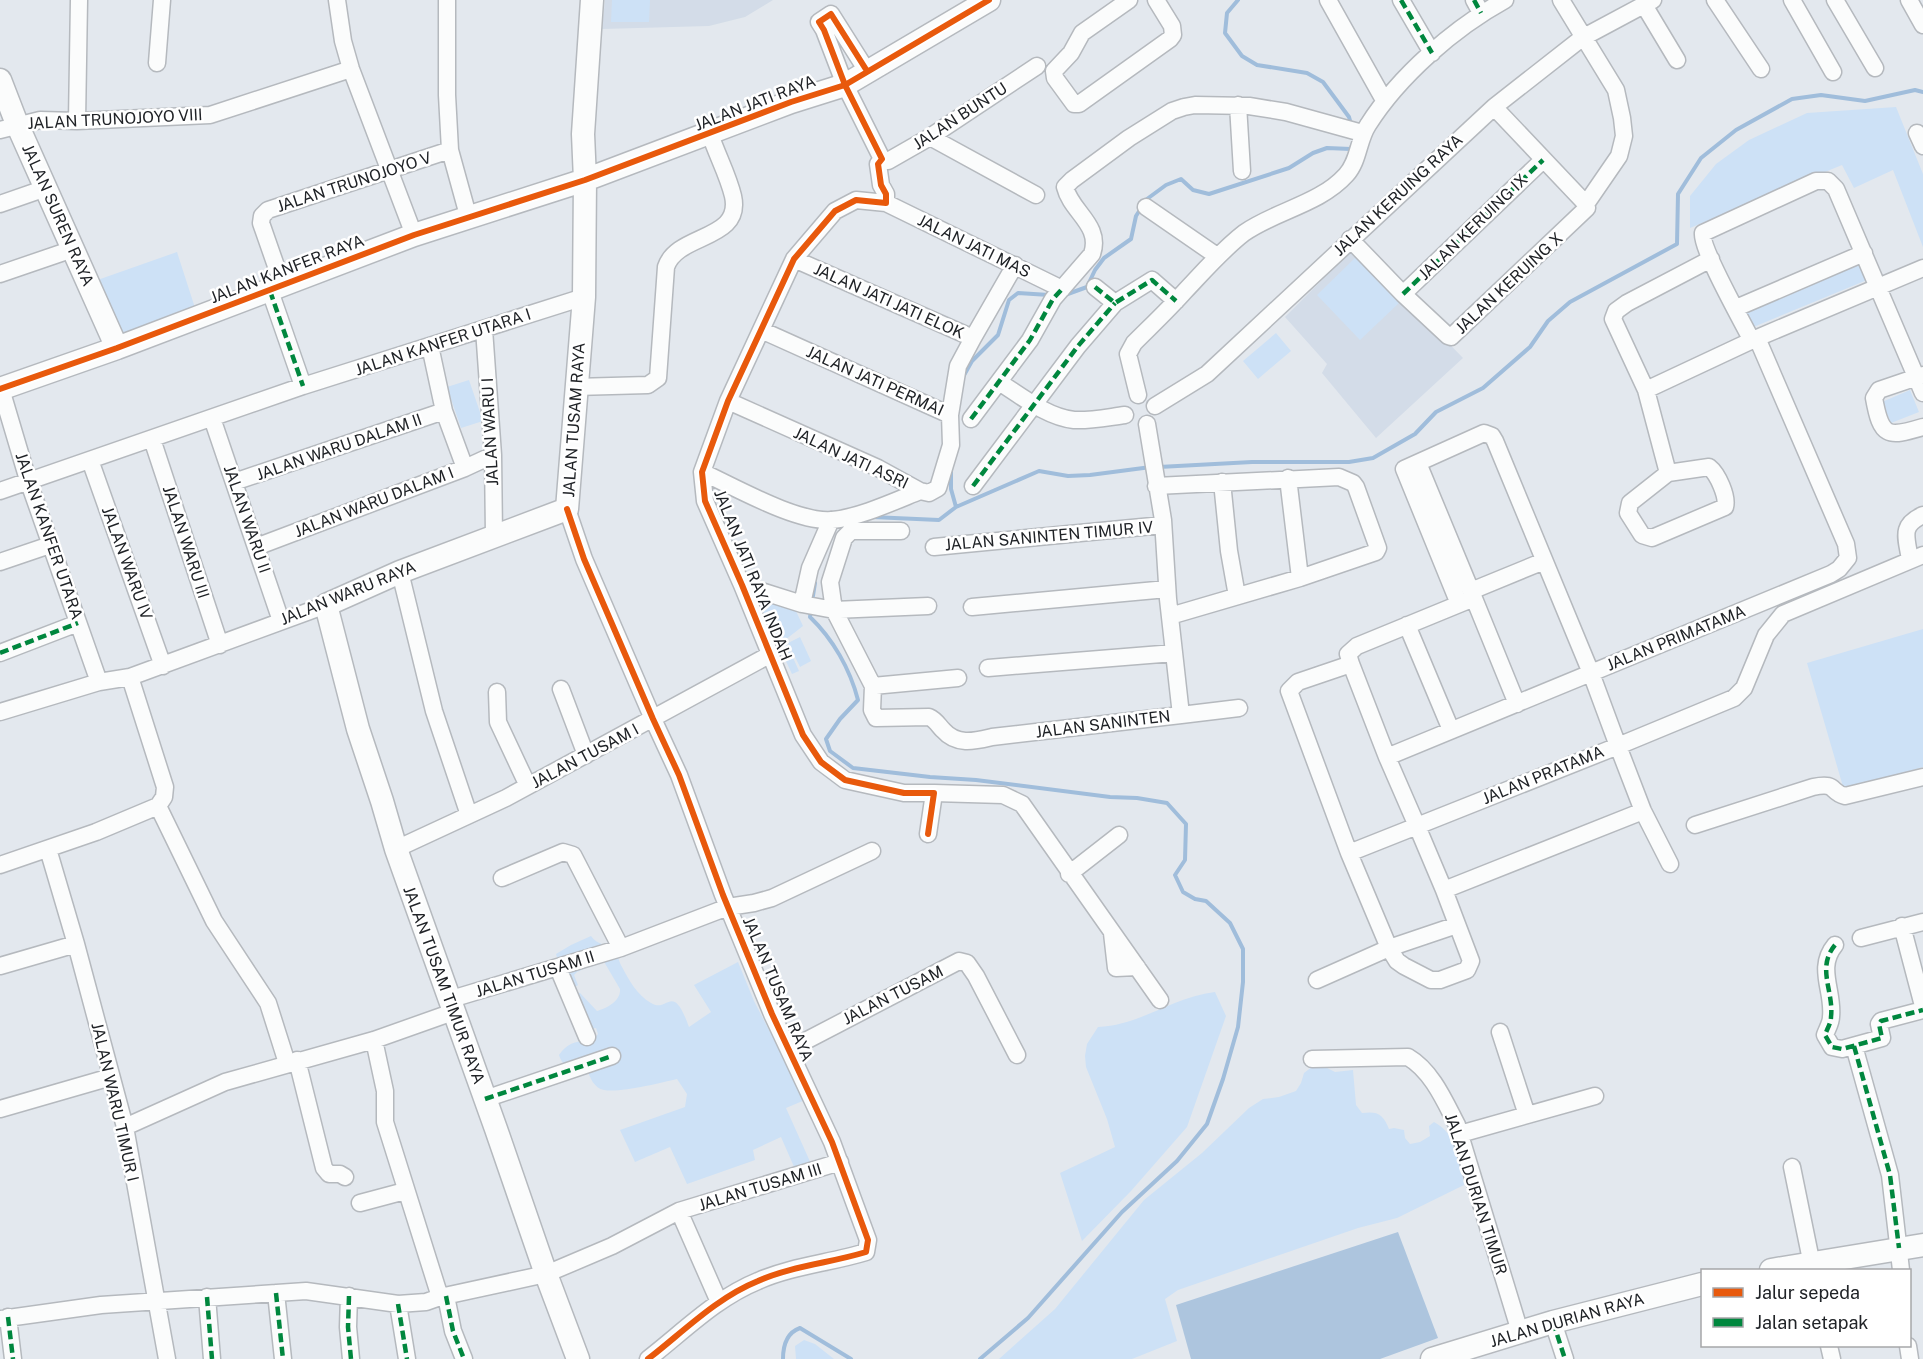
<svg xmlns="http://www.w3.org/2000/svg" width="1923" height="1359" viewBox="0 0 1923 1359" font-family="'Public Sans',sans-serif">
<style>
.built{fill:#d3dce8}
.green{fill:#cde1f6}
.forest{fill:#adc5de}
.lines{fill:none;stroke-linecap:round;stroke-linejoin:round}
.stream{stroke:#a0bddb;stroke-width:4}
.street-casing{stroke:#b5b9be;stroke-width:19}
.secondary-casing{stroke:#b5b9be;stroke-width:25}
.street{stroke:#fbfcfc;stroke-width:16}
.secondary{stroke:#fbfcfc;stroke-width:22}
.quiet{stroke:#00873e;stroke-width:4.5;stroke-dasharray:9 4.5;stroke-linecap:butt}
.cycleway-casing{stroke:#fff;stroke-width:10}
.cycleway{stroke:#e8590c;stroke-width:6}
.labels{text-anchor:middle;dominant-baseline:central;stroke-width:5;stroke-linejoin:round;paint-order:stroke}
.street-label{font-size:16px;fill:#202327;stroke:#fff}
</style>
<rect width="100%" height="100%" fill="#e3e8ee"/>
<path class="built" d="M605 0H773L745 17 709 26 602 29Z
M1355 247 1463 358 1376 438 1322 373 1327 364 1285 317Z"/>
<path class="green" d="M612 0H650L649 22H611Z
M1896 107 1923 174V247L1893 170 1854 188 1842 165 1690 228V196L1716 164 1749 140 1807 113Z
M177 252 196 311 121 344 89 283Z
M1356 257 1400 302 1360 340 1317 295Z
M1860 263 1867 280 1751 328 1744 311Z
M1276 333 1291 351 1258 379 1243 361Z
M469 380 483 421 461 428 447 387Z
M1910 390 1919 412 1891 423 1882 402Z
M754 594 795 609 803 626 785 640 799 671 792 674Z
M1923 629V767L1844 790 1807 663Z
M800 637 811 661 800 667 788 643Z
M591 936C598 946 607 943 614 950 618 955 619 962 622 967 629 980 637 995 651 1003 668 1014 672 980 689 1027L711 1012 694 985 738 962 754 1001 805 1100 786 1108 812 1166 795 1169 781 1137 753 1150 755 1160 687 1184 670 1147 635 1162 620 1130 685 1107 687 1094 677 1079C660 1083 620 1093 604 1090 594 1088 590 1078 587 1069 574 1068 563 1069 559 1055 567 1043 578 1040 592 1041L598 1034 596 1028 585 1030 574 1021 565 1004 575 993H580L597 1011C607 1008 621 1001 620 989L603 960 577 972 574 975 578 985 573 988 560 967 556 954 571 945Z
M1215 992 1226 1016 1187 1127 1131 1191 1082 1241 1060 1173 1115 1147 1107 1119 1086 1067 1085 1056 1087 1044 1098 1027C1142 1025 1172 997 1215 992Z
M1317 1063 1335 1072 1353 1070 1356 1105 1362 1113C1378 1111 1383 1114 1389 1129L1394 1128 1404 1130 1405 1138 1410 1144 1420 1142 1430 1136 1429 1126 1434 1122C1457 1134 1461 1162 1464 1185L1397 1218 1358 1228 1178 1290 1165 1299 1177 1341 1132 1359H999L1055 1309 1144 1200 1202 1153 1249 1108 1263 1099 1279 1097 1296 1091 1301 1083 1304 1073Z
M804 1340 815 1344 834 1359H796L795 1346Z"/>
<path class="forest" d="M1398 1232 1438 1338 1380 1359H1191L1176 1305Z"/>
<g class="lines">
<path class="stream" d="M1238 0 1227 13 1225 33 1242 56 1257 65 1307 73 1323 82 1349 117 1351 124
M1065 295 1087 287 1095 270 1104 258 1131 239 1136 216 1147 199 1166 185 1181 179 1193 190 1209 194 1289 168 1313 153 1327 148 1351 149 1352 145
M963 377 972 361 998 335 1009 300 1018 293 1049 295
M1159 467 1252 462H1349L1373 458 1415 434 1436 412 1483 388 1530 347 1548 321 1570 302 1677 244 1678 194 1701 158 1736 130 1792 99 1821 95 1865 101 1915 90 1923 92
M951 469V489L956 507
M872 517 939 520 956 507 1039 471 1068 476 1090 475 1151 467
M812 602 815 583
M811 610 810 617C833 639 850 669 858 700L840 719 826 739 830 751 853 768 930 777 976 780 1110 797 1137 798 1167 803 1186 824 1185 860 1175 875 1183 892 1195 899 1206 901 1230 923 1243 949V982L1238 1027 1223 1079 1207 1124 1177 1161 1122 1212 1028 1318 980 1359
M783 1359C783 1346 786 1333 800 1328L851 1359"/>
<g class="street-casing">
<path id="street" d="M337 0 343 41 351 69 414 235
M447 0V95L450 150 469 219
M1129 0 1082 33 1071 53 1054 71 1055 78 1074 104H1079L1170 39 1173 35 1172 26 1156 0
M1328 0 1384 100
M1401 0 1432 53
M1474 0 1481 13
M1715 0 1761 69
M1792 0 1833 72
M1835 0 1875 68
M1909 0 1923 25
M1644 5 1677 60
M157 63 162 0
M867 71 831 14 819 22 824 30 845 85 882 159 878 164 881 185 886 194V203L856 200 835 211 794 259 728 401 702 472 705 501 742 585 803 735 821 762 845 780 904 793H934L928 834
M1238 105 1242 171
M1494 107 1586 204
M77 121 79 0
M0 130 40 120 77 121 210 115 351 69
M1917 133 1923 146
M930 137 1036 195
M882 159 888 161 930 137 1037 66
M886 203 1062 289
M0 204 46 188
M1146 207 1217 256
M1350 239 1403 294 1448 336 1451 337 1587 208 1586 204 1619 156 1624 136 1622 118 1616 90 1561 0
M794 259 973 338 1015 265
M0 274 73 249
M283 286 261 223 262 216 268 210 450 150
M1095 287 1115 303 1152 280 1176 301
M270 291 303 386
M1403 294 1543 160
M1736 308 1864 253
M484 329 493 455 494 535
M761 330 950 415 958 366 973 338
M1752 341C1743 323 1700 247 1703 233L1816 181H1828L1836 189 1923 393
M430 346 444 411 465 468
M1923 375 1879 390 1874 398C1881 437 1887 438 1923 427
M999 382C1021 396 1047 417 1074 420 1090 421 1109 417 1125 415
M575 387 648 385 658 378 666 267C677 233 743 241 733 196 728 175 717 155 710 134
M1 389 28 480 99 682
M1646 390 1757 338 1923 268
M1138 395 1128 354 1134 343C1151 326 1169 309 1185 291 1204 271 1222 250 1244 233 1275 211 1320 204 1346 175 1359 161 1358 140 1368 125 1399 76 1454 28 1505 0
M728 401 878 468 920 491 929 493 938 488 951 445 950 415
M1155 406 1207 374 1494 107 1582 38 1653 0
M212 418 281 621
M971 419 1030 340 1053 299 1092 254C1102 225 1071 212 1065 187L1072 180 1129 138 1172 111 1184 107 1195 105 1249 106 1286 112 1362 133
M152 439 220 645
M90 460 163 666
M1418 463 1471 591
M1709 467C1718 474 1728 497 1725 507L1652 538 1642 535 1628 513 1630 503 1668 473Z
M702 472C735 487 797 523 832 520 858 518 895 501 920 491
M1668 473 1646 390 1613 319 1616 311 1627 303 1711 259
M1288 478 1300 578
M234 482 444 411
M1222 482 1229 551 1237 596
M973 486 1078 346 1115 303
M1156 486 1339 477 1353 483 1356 487 1378 548 1376 552 1300 578 1170 616
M0 491 303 386 584 297
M567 509 584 559 653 719 679 775 723 895 772 1014 832 1142 868 1240 866 1252C830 1263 792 1266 758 1281 716 1298 683 1332 648 1359
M901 531H851L844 538 830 582 834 610 873 686 872 710 876 718 929 717C936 720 938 725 943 730 957 746 975 741 992 737L1181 715 1168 599 1163 520 1147 424
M256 547 465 468 493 455
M934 547 1163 525
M1910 560C1907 538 1899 526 1923 515
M0 562 50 545
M400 572 434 711 469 815
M742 585 802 604 834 610 928 606
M802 604 810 568 831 520
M972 607 1167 589
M1407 625 1451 730
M0 653 78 623
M1351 664 1387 757 1417 826 1618 746 1591 673 1495 441 1492 436 1484 433 1404 469 1459 604
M988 668 1174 653
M873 686 958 678
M561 689 586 755
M497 692 498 722 528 786
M1517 704 1471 591 1544 561
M0 712 99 682 130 677 326 605
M1181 715 1239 708
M1387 757 1831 574 1839 569 1848 558 1846 544 1757 338
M934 793 1003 795 1022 804 1160 1000
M158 806 214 921 268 1003 287 1063
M1695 825 1813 787C1838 782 1829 792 1845 796L1923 777
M48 849 76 944 125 1127 167 1359
M396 849 506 798 771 654
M1349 853 1289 691 1298 682 1351 664 1348 654 1357 646 1474 598
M1670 864 1643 811 1618 746 1734 698 1744 688 1766 635 1783 614 1923 555
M0 865 96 832 158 806 164 797 165 787 130 677
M1069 874 1119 835
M502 878 563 852 573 855 621 948
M1444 890 1471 961 1467 970 1440 980H1431L1404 966 1397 961 1389 948 1349 853 1417 826 1444 890 1643 811
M1902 926 1922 1002
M1112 933 1116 968 1137 967
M1861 938 1923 922
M1835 945C1816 968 1834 991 1831 1017 1831 1023 1827 1029 1825 1035L1832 1047 1842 1049 1882 1038 1879 1024 1881 1021 1923 1010
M0 966 76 944
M558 968 587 1037
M1317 980 1389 948 1457 925
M448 1000 621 948 728 907 754 903 772 898 872 851
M1500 1032 1527 1115
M374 1040 385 1091V1122L440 1297
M1854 1046 1890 1175 1901 1270
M790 1049 959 961 967 963 976 976 1017 1055
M1312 1059 1408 1057C1432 1071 1445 1102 1457 1125L1520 1332
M297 1060 324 1168 329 1174H340L345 1177
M485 1099 612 1056
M0 1109 111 1077
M125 1127 225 1082 374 1040 453 1012
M1460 1134 1595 1096
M1792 1167 1813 1270
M360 1203 405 1191
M276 1293 283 1359
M349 1296 348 1327 351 1359
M446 1296 453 1331 464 1359
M207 1297 212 1359
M719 1302 679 1211 840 1162
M398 1304 407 1359
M8 1317 13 1359
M0 1319 101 1305 306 1291 398 1304 426 1302 440 1297 546 1274 612 1246 679 1211
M1553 1322 1565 1359
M1829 1346 1832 1359
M1908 1346 1910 1359"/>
</g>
<g class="secondary-casing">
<path id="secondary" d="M0 80 17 124 117 348
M0 389 117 348 414 235 585 180 791 102 845 85 989 0
M1771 1270 1923 1245
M578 1359 546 1274 496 1129 396 849 382 801 358 729 326 605 400 572 567 509 584 297 585 180 583 134 592 0
M1432 1359 1553 1322 1702 1284"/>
</g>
<use href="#street" class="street"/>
<use href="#secondary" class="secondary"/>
<path class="quiet" d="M1401 0 1432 53
M1474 0 1481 13
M1095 287 1115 303 1152 280 1176 301
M270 291 303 386
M1403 294 1543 160
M971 419 1030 340 1053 299 1062 289
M973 486 1078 346 1115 303
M0 653 78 623
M1835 945C1816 968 1834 991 1831 1017 1831 1023 1827 1029 1825 1035L1832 1047 1842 1049 1882 1038 1879 1024 1881 1021 1923 1010
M1854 1046 1890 1175 1899 1248
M485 1099 612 1056
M276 1293 283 1359
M349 1296 348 1327 351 1359
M446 1296 453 1331 464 1359
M207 1297 212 1359
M398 1304 407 1359
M8 1317 13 1359
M1553 1322 1565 1359"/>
<g class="cycleway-casing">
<path id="cycleway" d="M867 71 831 14 819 22 824 30 845 85 882 159 878 164 881 185 886 194V203L856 200 835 211 794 259 728 401 702 472 705 501 742 585 803 735 821 762 845 780 904 793H934L928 834
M0 389 117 348 414 235 585 180 791 102 845 85 989 0
M567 509 584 559 653 719 679 775 723 895 772 1014 832 1142 868 1240 866 1252C830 1263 792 1266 758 1281 716 1298 683 1332 648 1359"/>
</g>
<use href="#cycleway" class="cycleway"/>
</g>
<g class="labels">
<g class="street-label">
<text transform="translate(755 103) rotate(-21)">JALAN JATI RAYA</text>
<text transform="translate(960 116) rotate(-33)">JALAN BUNTU</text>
<text transform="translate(115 119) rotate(-3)">JALAN TRUNOJOYO VIII</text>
<text transform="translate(354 182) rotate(-18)">JALAN TRUNOJOYO V</text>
<text transform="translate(1398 195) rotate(-43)">JALAN KERUING RAYA</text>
<text transform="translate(58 215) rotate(66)">JALAN SUREN RAYA</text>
<text transform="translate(1473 227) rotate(-44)">JALAN KERUING IX</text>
<text transform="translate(974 246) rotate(26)">JALAN JATI MAS</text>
<text transform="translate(287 269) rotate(-21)">JALAN KANFER RAYA</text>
<text transform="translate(1509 283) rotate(-43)">JALAN KERUING X</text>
<text transform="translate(889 301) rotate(24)">JALAN JATI JATI ELOK</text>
<text transform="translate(443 342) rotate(-18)">JALAN KANFER UTARA I</text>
<text transform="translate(875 381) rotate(24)">JALAN JATI PERMAI</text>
<text transform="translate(574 420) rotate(-86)">JALAN TUSAM RAYA</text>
<text transform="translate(490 432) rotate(-93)">JALAN WARU I</text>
<text transform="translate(339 447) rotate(-19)">JALAN WARU DALAM II</text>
<text transform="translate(851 458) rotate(25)">JALAN JATI ASRI</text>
<text transform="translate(374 502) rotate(-21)">JALAN WARU DALAM I</text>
<text transform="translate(247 519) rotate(71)">JALAN WARU II</text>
<text transform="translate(49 536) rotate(71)">JALAN KANFER UTARA</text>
<text transform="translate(1049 536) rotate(-5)">JALAN SANINTEN TIMUR IV</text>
<text transform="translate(186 542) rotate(72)">JALAN WARU III</text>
<text transform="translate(127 563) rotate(70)">JALAN WARU IV</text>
<text transform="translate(753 575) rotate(68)">JALAN JATI RAYA INDAH</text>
<text transform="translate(348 593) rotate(-22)">JALAN WARU RAYA</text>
<text transform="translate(1676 638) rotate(-22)">JALAN PRIMATAMA</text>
<text transform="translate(1103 724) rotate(-7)">JALAN SANINTEN</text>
<text transform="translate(585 756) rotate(-28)">JALAN TUSAM I</text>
<text transform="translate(1543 775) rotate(-22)">JALAN PRATAMA</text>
<text transform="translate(535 974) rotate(-17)">JALAN TUSAM II</text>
<text transform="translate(444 985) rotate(70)">JALAN TUSAM TIMUR RAYA</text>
<text transform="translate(778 989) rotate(67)">JALAN TUSAM RAYA</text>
<text transform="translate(893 995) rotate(-27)">JALAN TUSAM</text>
<text transform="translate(115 1102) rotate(77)">JALAN WARU TIMUR I</text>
<text transform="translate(760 1187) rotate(-17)">JALAN TUSAM III</text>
<text transform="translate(1476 1194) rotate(72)">JALAN DURIAN TIMUR</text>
<text transform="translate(1567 1320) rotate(-16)">JALAN DURIAN RAYA</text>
</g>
</g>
<rect x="1701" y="1269" width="210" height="78" fill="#ffffff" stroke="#a6a7a9" stroke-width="1.5"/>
<rect x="1713" y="1288" width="30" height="9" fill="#e8590c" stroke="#a6a7a9" stroke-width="1.5"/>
<text x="1755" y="1299" font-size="18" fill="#202327">Jalur sepeda</text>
<rect x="1713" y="1318" width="30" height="9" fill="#00873e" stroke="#a6a7a9" stroke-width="1.5"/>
<text x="1755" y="1329" font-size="18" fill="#202327">Jalan setapak</text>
</svg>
